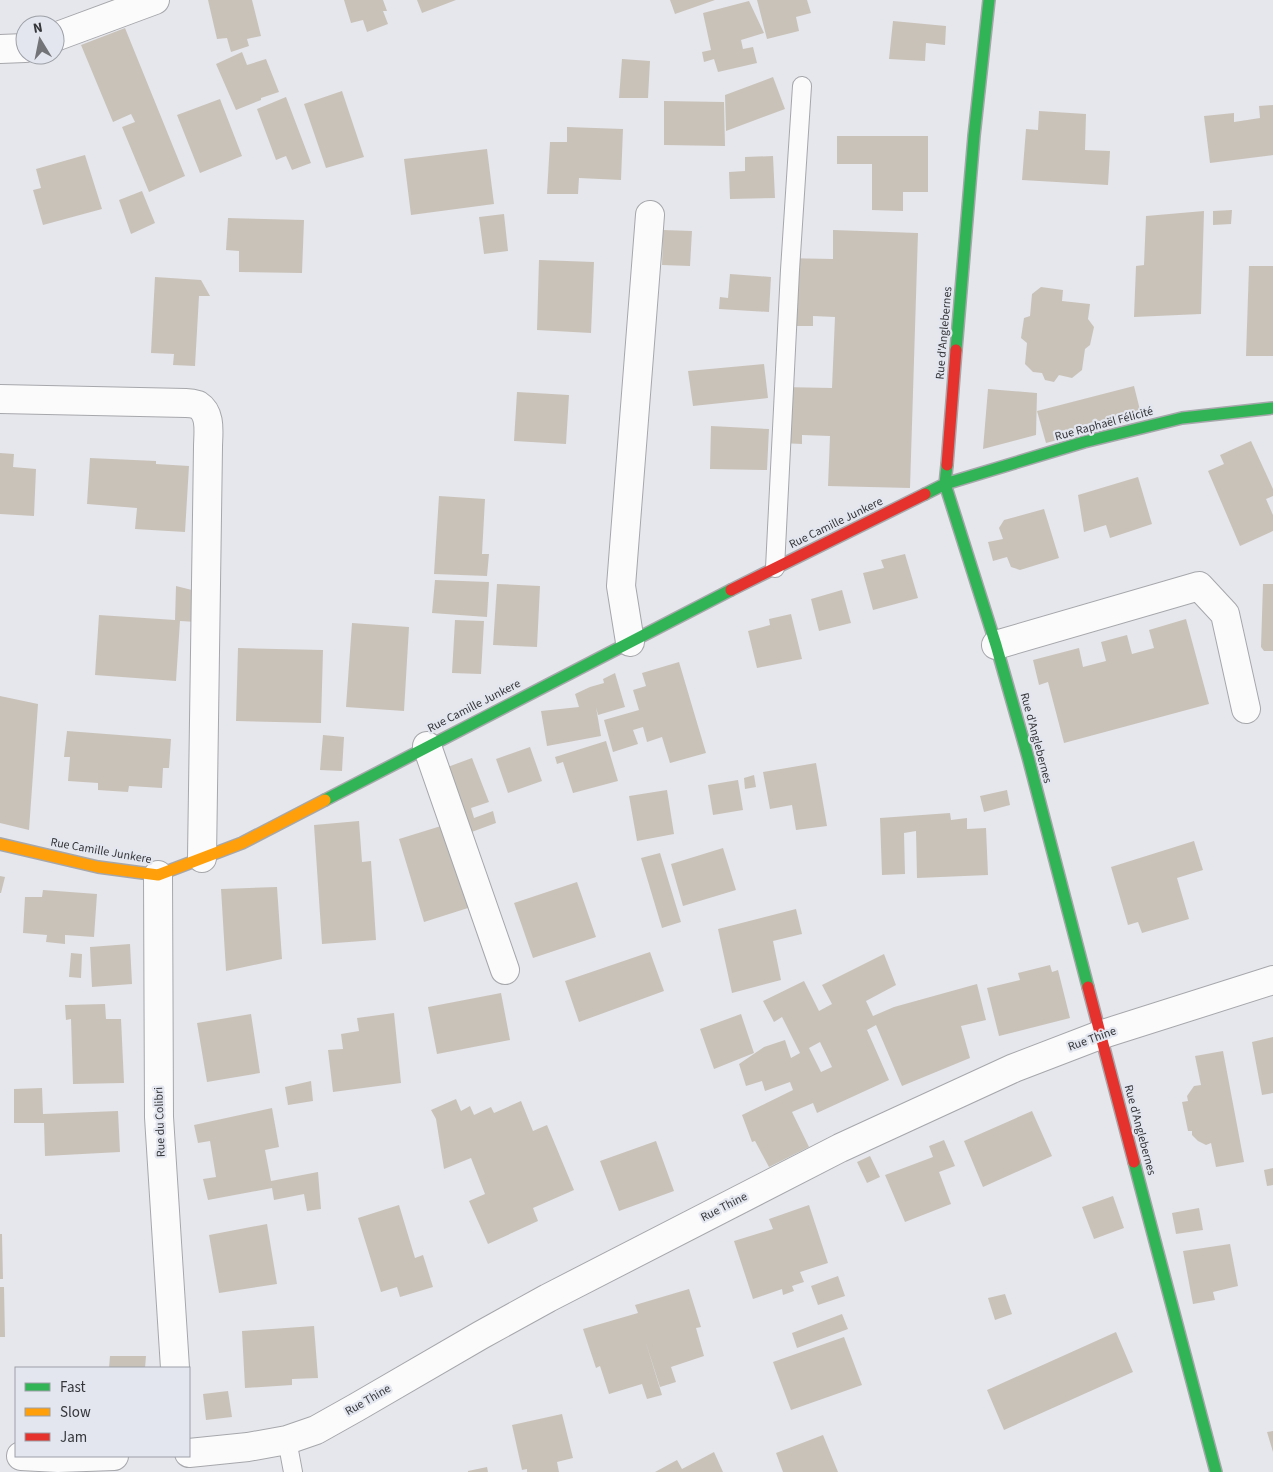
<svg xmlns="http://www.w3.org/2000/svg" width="1273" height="1472" viewBox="0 0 1273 1472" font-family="'Source Sans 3',sans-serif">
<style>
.building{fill:#c9c2b9;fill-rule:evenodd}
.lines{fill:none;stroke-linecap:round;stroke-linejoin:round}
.lane-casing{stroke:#a6a7ab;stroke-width:20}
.street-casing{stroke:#a6a7ab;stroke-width:30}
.fast-casing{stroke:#a6a7ab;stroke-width:14}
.slow-casing{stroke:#a6a7ab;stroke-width:14}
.jam-casing{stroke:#a6a7ab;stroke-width:14}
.lane{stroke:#fbfbfc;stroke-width:18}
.street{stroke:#fbfbfc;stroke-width:28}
.fast{stroke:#30b455;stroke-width:11}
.slow{stroke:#ff9f0a;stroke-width:11}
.jam{stroke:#e5322d;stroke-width:11}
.labels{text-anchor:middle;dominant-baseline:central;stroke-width:4.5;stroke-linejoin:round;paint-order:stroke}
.street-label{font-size:12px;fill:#35363a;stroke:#e3e6ef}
</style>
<rect width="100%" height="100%" fill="#e6e7ec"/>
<path class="building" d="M208 0H252L261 36 247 39 249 46 231 52 227 38 217 39Z
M344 0H383L387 11H383L388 24 367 32 363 20 351 23Z
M417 0H456L422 13Z
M670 0H715L675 14Z
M757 0H807L811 13 796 17 799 31 767 39Z
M749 1 764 33 741 40 743 49 753 47 757 63 718 72 714 59 704 62 702 52 711 50 703 13Z
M893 21 946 26 945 45 926 43 925 61 889 59Z
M125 28 185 176 149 192 122 127 135 122 131 114 113 122 81 45Z
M242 52 247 65 266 59 279 92 261 98V100L236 110 216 64Z
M622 59 650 61 648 98H619Z
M773 77 785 109 726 131 725 95Z
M342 91 364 157 326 168 304 104Z
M286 97 311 163 292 170 286 156 276 160 257 109Z
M220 99 242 156 200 173 177 115Z
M664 101 724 102 725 146 664 145Z
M1273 105V155L1210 163 1204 116 1234 113V122L1260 118 1259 106Z
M1039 111 1086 114 1085 150 1110 151 1108 185 1022 180 1026 129 1038 130Z
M567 127 623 129 621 180 579 178 578 194H547L550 142H567Z
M837 136H928V192H903V211L872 210V164H837Z
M487 149 494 204 411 215 404 159Z
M85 155 102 209 43 225 33 190 41 188 36 169Z
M773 156 775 198 730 199 729 172 745 171V157Z
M142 191 155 223 131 234 119 200Z
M1232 210 1231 224 1213 225V211Z
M1204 211 1201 314 1134 317 1136 266 1144 265 1146 216Z
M504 214 508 251 484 254 479 217Z
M228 218 304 220 302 273 239 272V251L226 250Z
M663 230 692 231 690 266 662 265Z
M833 230 918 233 910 488 828 486 830 436 802 435V444L781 443 783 387 832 388 835 317 813 316V326H779L782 258 833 259Z
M539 260 594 262 591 333 537 330Z
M1249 266H1273V356H1246Z
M730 274 771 277 769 312 719 309 720 297 728 298Z
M155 277 201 280 210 296H199L195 366 173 365 174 354 151 353Z
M1041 287 1063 290 1062 301 1090 304 1088 319 1094 327 1090 345 1085 349 1082 370 1072 378 1059 375 1054 382 1045 380 1042 373 1033 372 1025 364 1027 343 1021 338 1024 318 1030 316 1032 294Z
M764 364 768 398 693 406 688 371Z
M1134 386 1142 418 1046 443 1037 411Z
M988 389 1037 393 1036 435 983 449Z
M517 392 569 395 566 444 514 441Z
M711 426 769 429 767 470 710 469Z
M1251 441 1273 489V496L1266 499 1273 515V531L1240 546 1208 471 1224 464 1220 455Z
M0 453 14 454 13 467 36 469 34 516 0 514Z
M90 458 156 461V464L189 466 185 532 135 529 137 508 87 504Z
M1138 477 1152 524 1110 538 1106 525 1084 532 1078 495Z
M439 496 485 499 482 554H489L487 576 434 574Z
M1044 509 1059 558 1020 570 1011 567 1007 557 993 561 988 542 1003 539 999 528 1004 520Z
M905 554 918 598 873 610 863 573 884 568 881 560Z
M435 580 489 582 487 617 432 613Z
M497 584 540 586 537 647 493 645Z
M1263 584H1273V651H1264L1261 647Z
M176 586 200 592 197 622 180 621 176 681 95 675 99 615 175 620Z
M842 590 851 623 819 631 811 599Z
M791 614 802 659 757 668 748 631 770 625 769 619Z
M1186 619 1209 704 1064 743 1048 682 1039 685 1033 660 1079 648 1083 667 1106 661 1101 642 1127 635 1132 654 1154 648 1149 630Z
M455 620 484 621 481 674 452 673Z
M352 623 409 627 404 711 346 707Z
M238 648 323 650 321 723 236 721Z
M679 662 706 753 670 763 662 737 647 742 643 727 633 730 638 744 613 752 604 720 639 710 633 690 646 686 642 673Z
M615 673 625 707 598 715 596 707 601 736 547 746 541 711 579 707 575 694 590 687 604 683 603 679Z
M0 696 38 704 29 830 0 823Z
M67 731 171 739 169 768H163L162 788 129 786 128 792 98 790V783L68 781 70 757H64Z
M323 735 344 737 342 771 320 770Z
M606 741 618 781 573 793 563 762 557 764 555 757Z
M530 747 542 781 508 793 496 759Z
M472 758 489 802 471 808 474 818 493 811 496 823 469 833 445 768Z
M816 763 827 826 796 830 792 805 770 809 763 772Z
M754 775 756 787 745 789 744 778Z
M738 780 743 810 713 815 708 785Z
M667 790 674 834 637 841 629 796Z
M1007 790 1010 805 984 812 980 796Z
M950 813 951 820 967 818V829L986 828 988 875 917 878 916 831 904 833 905 874 882 875 880 818Z
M359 821 362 862 371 861 376 940 322 944 314 825Z
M441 826 468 908 424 922 399 839Z
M1194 841 1203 870 1177 878 1189 919 1142 933 1138 922 1128 925 1111 867Z
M723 848 736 890 683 906 671 864Z
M660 853 681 922 662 928 641 858Z
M0 876 5 877 1 893H0Z
M577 882 596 937 533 958 514 903Z
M277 887 282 959 226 971 221 889Z
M43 890 97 894 94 937 65 935V944L46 942 47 935 23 933 25 897H42Z
M796 909 802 934 773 941 781 980 732 993 718 929Z
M130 944 132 984 92 987 90 947Z
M650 952 664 991 579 1022 565 981Z
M71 953 82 954 81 978 69 977Z
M884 954 896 985 866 1001 873 1016 894 1007 977 984 986 1020 961 1026 970 1058 902 1086 876 1025 867 1030 889 1080 817 1113 813 1103 792 1112 809 1147 769 1167 755 1141 752 1142 742 1115 793 1090 790 1082 765 1091 762 1081 746 1086 739 1064 764 1047 785 1040 791 1058 800 1053 782 1017 774 1022 763 1001 804 981 819 1011 832 1004 822 985ZM820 1042 832 1067 821 1072 809 1048Z
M1050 965 1052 972 1058 970 1070 1018 999 1036 987 988 1020 980 1018 973Z
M501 993 510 1040 437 1054 428 1007Z
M105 1004 106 1019H121L124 1083 73 1084 71 1019 66 1020 65 1005Z
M394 1013 401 1083 333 1092 328 1050 343 1049 341 1034 359 1031 357 1018Z
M251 1014 260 1073 207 1082 197 1023Z
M741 1014 754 1053 714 1069 700 1029Z
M1273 1037V1093L1262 1095 1252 1042Z
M1223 1051 1244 1162 1216 1167 1211 1143 1206 1145 1198 1141 1192 1135V1131H1188L1182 1102 1188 1101 1187 1096 1194 1086 1201 1085 1195 1056Z
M311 1081 313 1101 288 1105 285 1087Z
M42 1088 43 1114 118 1111 120 1152 45 1156 44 1123H14V1089Z
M456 1099 461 1111 470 1106 474 1115 491 1107 494 1113 521 1101 533 1131 547 1125 574 1190 533 1208 538 1221 488 1244 469 1201 485 1194 471 1158 444 1169 436 1119 431 1110Z
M272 1108 279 1147 265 1150 271 1181 318 1172 321 1209 307 1211 304 1194 274 1200 272 1188 208 1200 203 1179 216 1177 210 1141 198 1143 194 1125Z
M1032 1111 1052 1156 983 1187 964 1141Z
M944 1140 955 1166 939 1172 951 1204 905 1222 885 1175 933 1157 929 1146Z
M656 1141 674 1191 619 1211 600 1161Z
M870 1156 880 1177 867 1183 857 1162Z
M1273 1168V1185L1267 1186 1264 1170Z
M1113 1196 1124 1228 1094 1239 1082 1207Z
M399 1205 415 1258 423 1255 433 1287 400 1297 397 1287 381 1292 358 1218Z
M809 1205 828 1263 800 1272 804 1282 792 1286 794 1291 783 1295 782 1289 753 1299 734 1241 773 1229 769 1219Z
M1199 1208 1203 1230 1176 1234 1172 1213Z
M267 1224 277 1284 219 1293 209 1235Z
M0 1234H2L3 1279H0Z
M1230 1244 1238 1286 1213 1292 1215 1300 1193 1304 1183 1251Z
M838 1276 845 1296 818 1305 811 1286Z
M0 1287H4L5 1337H0Z
M689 1289 701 1327 696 1328 704 1356 671 1367 676 1382 660 1387 645 1340 662 1395 647 1399 642 1384 609 1394 600 1366 596 1368 583 1329 638 1313 635 1305Z
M1005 1294 1012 1314 995 1320 988 1298Z
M842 1314 848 1329 797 1348 792 1333Z
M314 1326 318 1378 292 1379V1385L245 1388 242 1331Z
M1116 1332 1133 1372 1004 1430 987 1390Z
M844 1337 862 1385 791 1410 773 1362Z
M110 1356H146L145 1368H109Z
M228 1391 232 1417 206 1420 203 1394Z
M562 1414 573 1458 557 1462 559 1472H527V1469L522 1470 512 1425Z
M1273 1431V1452L1267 1432Z
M823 1435 838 1472H783L776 1453Z
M714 1452 723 1472H655L677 1460 682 1469Z
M487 1467 488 1472H468V1471Z"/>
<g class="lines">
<g class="lane-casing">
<path id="lane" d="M775 568 790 270 802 86
M287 1440 293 1472"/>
</g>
<g class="street-casing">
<path id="street" d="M55 37 155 0
M0 49 25 48
M0 399 186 403C190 403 195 404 198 405 212 414 208 434 208 447L202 858
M630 642 621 586 650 215
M996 645 1199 586 1225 614 1246 709
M427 746 505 970
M158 875 159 1117 175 1368
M189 1453 248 1447 287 1440 316 1430 357 1407 481 1335 548 1298 840 1148 1014 1068 1100 1035 1273 980
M21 1456 58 1458 114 1456"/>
</g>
<g class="fast-casing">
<path id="fast" d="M956 350 974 136 989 0
M947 465 945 484 996 645 1028 757 1088 987
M925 494 945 484 1084 442 1182 418 1273 408
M325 800 731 590
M1134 1162 1216 1472"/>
</g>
<g class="slow-casing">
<path id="slow" d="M0 844 98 867 158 875 242 843 325 800"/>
</g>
<g class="jam-casing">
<path id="jam" d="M947 465 956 350
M731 590 925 494
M1088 987 1134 1162"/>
</g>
<use href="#lane" class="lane"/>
<use href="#street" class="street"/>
<use href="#fast" class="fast"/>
<use href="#slow" class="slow"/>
<use href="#jam" class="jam"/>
</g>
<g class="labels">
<g class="street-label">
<text transform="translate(944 333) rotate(-85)">Rue d'Anglebernes</text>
<text transform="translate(1104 424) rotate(-15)">Rue Raphaël Félicité</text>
<text transform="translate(836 523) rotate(-26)">Rue Camille Junkere</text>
<text transform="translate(474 706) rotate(-27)">Rue Camille Junkere</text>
<text transform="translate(1036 738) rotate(75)">Rue d'Anglebernes</text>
<text transform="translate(101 851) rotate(10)">Rue Camille Junkere</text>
<text transform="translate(1092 1039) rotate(-20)">Rue Thine</text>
<text transform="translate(160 1122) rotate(-92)">Rue du Colibri</text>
<text transform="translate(1140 1130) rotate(75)">Rue d'Anglebernes</text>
<text transform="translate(724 1207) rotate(-27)">Rue Thine</text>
<text transform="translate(368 1400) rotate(-30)">Rue Thine</text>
</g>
</g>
<rect x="15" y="1367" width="175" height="90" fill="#e3e6ef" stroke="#9da0a7"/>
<rect x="25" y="1383" width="25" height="8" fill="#30b455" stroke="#9da0a7"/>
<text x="60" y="1392" font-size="15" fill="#35363a">Fast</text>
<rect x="25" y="1408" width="25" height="8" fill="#ff9f0a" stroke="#9da0a7"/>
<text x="60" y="1417" font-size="15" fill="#35363a">Slow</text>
<rect x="25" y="1433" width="25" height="8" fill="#e5322d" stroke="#9da0a7"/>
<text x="60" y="1442" font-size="15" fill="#35363a">Jam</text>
<g transform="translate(40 40) rotate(350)"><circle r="24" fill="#e3e6ef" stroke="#9da0a7"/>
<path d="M0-4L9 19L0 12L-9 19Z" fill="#737478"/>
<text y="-8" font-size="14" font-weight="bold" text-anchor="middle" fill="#35363a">N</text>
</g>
</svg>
